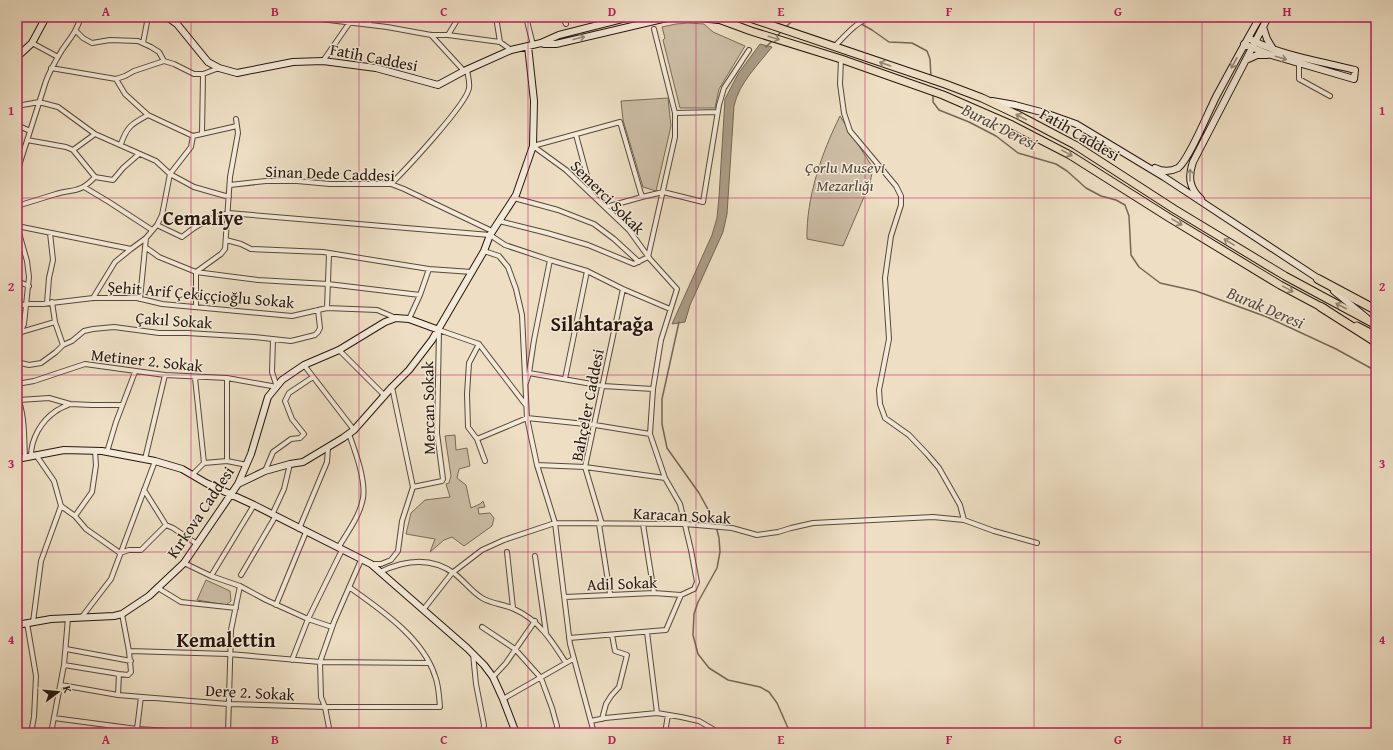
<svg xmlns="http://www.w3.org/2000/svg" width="1393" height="750" viewBox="0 0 1393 750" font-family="'Gentium Book Plus',serif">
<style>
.green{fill:#ccbda5;stroke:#786a58}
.water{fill:#aa9b85;stroke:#756655}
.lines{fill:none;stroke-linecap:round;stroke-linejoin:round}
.stream{stroke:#756655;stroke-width:1.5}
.street-casing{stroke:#57483a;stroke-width:6}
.secondary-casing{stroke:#25160c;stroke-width:8}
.primary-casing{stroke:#25160c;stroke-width:9}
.highway-casing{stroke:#25160c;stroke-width:10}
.street{stroke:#f4ead9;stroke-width:4}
.secondary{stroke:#f4ead9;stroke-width:6}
.primary{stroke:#eedfc4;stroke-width:7}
.highway{stroke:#eedfc4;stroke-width:8}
.oneway{stroke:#978b7d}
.oneway2{stroke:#948571}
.grid{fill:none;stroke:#c2185b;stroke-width:1;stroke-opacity:0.55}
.labels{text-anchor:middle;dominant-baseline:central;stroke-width:3;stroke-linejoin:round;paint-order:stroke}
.street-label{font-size:16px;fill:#25160c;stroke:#f4ead9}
.park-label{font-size:16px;font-style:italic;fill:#57483a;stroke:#f4ead9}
.water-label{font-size:17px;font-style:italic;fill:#5a4b3c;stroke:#f4ead9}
.district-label{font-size:20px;font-weight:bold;fill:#25160c;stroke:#f4ead9}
.neatline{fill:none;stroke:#c2185b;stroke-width:1.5}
.grid-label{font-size:13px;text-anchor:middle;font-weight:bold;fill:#c2185b}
</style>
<rect width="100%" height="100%" fill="#eedfc4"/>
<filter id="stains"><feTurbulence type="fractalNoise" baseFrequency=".005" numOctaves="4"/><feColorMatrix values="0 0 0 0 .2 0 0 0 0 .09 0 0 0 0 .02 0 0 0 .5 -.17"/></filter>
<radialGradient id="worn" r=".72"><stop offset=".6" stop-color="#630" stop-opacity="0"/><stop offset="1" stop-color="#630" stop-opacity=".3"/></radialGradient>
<path class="green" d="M688 23 704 24 713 32 745 46 719 89 715 108H680L663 40 665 38 662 27 676 24Z
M668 98 671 126 656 191 643 187 623 120 621 101Z
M840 116 873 168 870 183 843 246 807 239C806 198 822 152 840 116Z
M455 435 456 450 467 448 470 466 459 469 457 478 466 485 471 508 480 504 483 501 485 507 478 508 479 514 490 513 494 518 492 526 464 546 452 537 444 540 430 552 435 539 406 534 411 513 425 500 450 497 446 484 449 483 451 476 445 436Z
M206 580 230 591 231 601 226 605 197 600Z"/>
<path class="water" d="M760 44 772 47C758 65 739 83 734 106L727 214 723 232 690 305 685 322 672 324 712 235 717 218 719 197 725 99 738 74Z"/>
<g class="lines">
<path class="stream" d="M849 17 872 30 889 42 912 43 927 51 930 59 931 77
M786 27 796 17
M776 37 782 31
M766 47 772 41
M933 93V102L939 110 969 122 996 136 1018 153 1056 164 1067 171 1086 188 1101 196 1116 200 1125 205 1129 216 1131 255 1139 267 1160 283 1196 291 1267 317 1336 349 1376 371
M679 322 662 399V424L667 448 699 493 715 522 719 538 720 552 717 568 698 602 694 614 693 635 698 654 709 668 728 680 760 687 769 692 777 703 788 728V733"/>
<g class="street-casing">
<path id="street" d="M304 17 387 27 431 35H448L500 42 511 50
M496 17 500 42
M526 17 533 45
M562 17 566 24
M592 17V18
M17 20 22 17
M353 22 357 17
M366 24 376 17
M76 31 83 38 92 43 110 40 138 41 151 47 159 52 164 61
M431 35 464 71
M448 35 459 17
M32 43 58 57
M143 43 148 17
M834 47C845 36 856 22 871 17
M841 59 840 84 844 113 850 131 896 186 901 196V205L891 236 885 278 889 339 879 390 880 404 885 418 909 435 927 454 939 468 960 505 964 520
M1299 60V79L1330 96
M323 61 350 22
M51 68 116 79 125 76 134 71 164 61 174 64 194 74H203L219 68
M116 79 125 94 148 115 193 136 237 126
M17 106 39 102 58 107 95 134 156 161 170 174 194 187 229 197
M675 113 718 112
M17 125 30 131
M202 134 203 74
M576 135 592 194
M27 140 66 147 73 150 95 177
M121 144C127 126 132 124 148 115
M533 146 566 170 629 230 650 259 677 289 661 340 653 389 650 434 665 478 680 504 691 550 697 582 694 589 681 595 654 593 565 597
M533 146 620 122 642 197 606 207
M73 150 95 134
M17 172 46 81C50 70 56 60 62 50 71 37 76 32 81 17
M391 184C405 170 467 104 469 88 470 83 468 76 467 70
M230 185 266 181H297L330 184H391L404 189 492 231
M84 187 109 202 152 230
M642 197 663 192 703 202 719 105 724 88 749 50
M514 198 558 210 594 224 614 239 639 262
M17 206C30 202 43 198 56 194 74 189 80 193 95 177L113 180 123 168 139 154
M499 221 547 233 588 245 634 264 648 257 675 137V113L654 29
M157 225 182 237C195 226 211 217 228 213L490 235 505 245 550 260 587 271 623 289 670 309
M17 226 131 249 146 238 157 225 162 215 170 174 191 147 193 136
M17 226 27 261 29 277 24 324 17 340
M226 240 241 244 251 249 323 252 429 269 472 272
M145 247 159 257 196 272 258 280 328 284 420 295
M484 251 499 256 508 267 516 289 522 315 527 418 537 465 555 523 570 644 594 733
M17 281 29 286
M93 298 115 262 131 249
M140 299 146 238
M52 302 55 322 63 345
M47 303 49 278 53 260 50 233
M17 306 26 304H43L93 298H137L162 304 292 316 327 308 377 310 396 318
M196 307V272L221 254 225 249 230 177 238 133 236 119
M327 308 329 254
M409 319 420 295 429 269
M21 332 55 322
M479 344 469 363 467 394 468 427 477 439 485 461
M339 350 385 396
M17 362 29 365 41 363 56 352 63 345 72 341 84 331 93 329 114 327 159 333H187L254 337 291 341 315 335 318 332 320 328 318 310
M304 365 354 430
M529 373 603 386 653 389
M195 378 204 463
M565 379 587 271
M526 383 529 373 534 340 550 260
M17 384 34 381 85 364 165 375 227 378 277 387 272 372 273 339
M17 396C25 414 24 438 25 458
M19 400 49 398 70 404 92 405H122
M477 439 527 418 595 425 650 434
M107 452 116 422 135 372
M31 456C31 439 41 421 56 411 60 408 66 406 70 404
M145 459 165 375
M227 461V378
M537 465 585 467 665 478
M265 471 273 452 291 439 300 438 304 434 292 419 285 401 289 393 313 377
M192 475 204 463 227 461 247 465
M413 487 442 481 443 479 437 433 439 330 479 344 525 404
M144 490 166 525
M61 506 75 516 86 529 120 553 129 550H141L166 525 173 528 197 544
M272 515 284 489 290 464
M75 516 92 492 96 465 95 451
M599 524 610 594
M602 524 585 467 623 289
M643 524 654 593
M299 529 327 462 328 448
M338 548C347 533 360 516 363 498 366 480 355 451 349 434
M507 552 513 608
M535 556 546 633
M184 563 211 576 240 586 266 600 308 619 332 627
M372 564H381L391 560 398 551 402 521 413 487 392 387
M380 572C405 560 431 556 455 574 464 581 472 592 482 598 492 604 504 604 514 609 539 620 552 641 566 663
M241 575 275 517
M211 576 254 505
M158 588 181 602 236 608
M276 605 306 532
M423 610 452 573 482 550 504 540 555 523 685 524 732 528 757 535 778 532 791 528 813 523 933 517 964 520 994 531 1037 543
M81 618 111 579 155 461
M33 622 41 561 61 506 54 481 36 455
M27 623 36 676 34 717 31 733
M482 627 515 649 541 678 552 708 557 726V733
M647 632 657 713
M569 638 666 630 681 595
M66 649 131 661
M129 651 229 654 320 662 429 663
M473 654 476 684 484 725 483 733
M292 660 308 619 342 550
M17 664V701
M64 665 119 674 128 675 131 672 129 651 122 614
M493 677 506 663 535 621
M61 685 118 695 228 704 325 707H440C439 697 439 686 435 676 423 638 380 609 349 587
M118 695 119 674
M503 699 573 659
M54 718 137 729 204 733
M602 719 606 704 611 696 619 687 627 655 615 651 612 635
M591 721 605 718 657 713 681 717 699 721 718 732
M51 733 64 665 68 618
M137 733V729L141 697
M228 733 231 630 240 586
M330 733 325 707 321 697 320 662 334 622 361 560
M665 733 668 715"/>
</g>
<g class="secondary-casing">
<path id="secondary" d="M167 17 177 24 208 62 219 68 237 73 293 62 323 61 376 68 438 85 464 71 511 50 541 43 559 35 630 17
M692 17 718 20
M1263 27 1267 39 1273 49
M544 44H556L671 17
M1244 44 1268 54 1354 79 1355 70C1320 61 1281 56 1248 38
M17 57 32 43 46 17
M1246 60 1257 55H1267
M992 101 1015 105 1045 113 1076 124 1164 177 1322 281
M1155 168C1163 172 1170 172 1178 168 1189 160 1209 110 1217 95 1231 69 1245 43 1260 17
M1201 199C1189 188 1188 177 1193 162L1268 17
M1334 291 1368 319
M17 459 64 450 102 451 155 461 182 469 206 483 254 505 371 564 467 648 484 665 493 677 503 699 516 733
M238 484 265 471 290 464 303 462 343 438 354 430 392 387 409 370 432 340 484 251 490 235 516 195 533 146 534 101 528 46
M17 625 51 619 114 616 122 614 149 596 184 563 238 484 251 454 268 397 282 380 304 365 339 350 385 322 396 318 409 319 439 330"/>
</g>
<g class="primary-casing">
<path id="primary" d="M713 17 751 31 841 59 943 95 1012 125 1070 155 1168 217 1280 285 1325 309
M747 17 945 84 982 98 1018 115 1075 145 1174 209 1285 276 1376 325
M1357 326 1376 336"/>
</g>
<g class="highway-casing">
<path id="highway" d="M1318 279 1376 310
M1321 307 1376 342"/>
</g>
<use href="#street" class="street"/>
<use href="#secondary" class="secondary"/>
<use href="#primary" class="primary"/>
<use href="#highway" class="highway"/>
</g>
<defs><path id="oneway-shaft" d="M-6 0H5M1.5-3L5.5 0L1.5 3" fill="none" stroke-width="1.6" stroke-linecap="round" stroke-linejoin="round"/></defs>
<g class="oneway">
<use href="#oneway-shaft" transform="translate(579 38) rotate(-14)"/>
<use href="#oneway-shaft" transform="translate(1281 58) rotate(16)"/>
<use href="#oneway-shaft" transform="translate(1234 63) rotate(119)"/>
<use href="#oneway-shaft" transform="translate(1190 175) rotate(-89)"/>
</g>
<g class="oneway2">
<use href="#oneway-shaft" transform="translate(774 38) rotate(17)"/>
<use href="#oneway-shaft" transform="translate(885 64) rotate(-161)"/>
<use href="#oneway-shaft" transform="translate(1021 117) rotate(-153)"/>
<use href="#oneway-shaft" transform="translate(1067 153) rotate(29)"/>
<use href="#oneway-shaft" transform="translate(1177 222) rotate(31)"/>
<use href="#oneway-shaft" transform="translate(1229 242) rotate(-149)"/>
<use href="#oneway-shaft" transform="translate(1288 289) rotate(29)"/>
<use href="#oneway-shaft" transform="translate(1341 306) rotate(-153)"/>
</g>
<path class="grid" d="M191 17V733M359 17V733M528 17V733M696 17V733M865 17V733M1034 17V733M1202 17V733M17 198H1376M17 375H1376M17 552H1376"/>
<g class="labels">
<g class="street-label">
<text transform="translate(374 57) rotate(11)">Fatih Caddesi</text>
<text transform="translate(1080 134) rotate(30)">Fatih Caddesi</text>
<text transform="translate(330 173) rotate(2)">Sinan Dede Caddesi</text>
<text transform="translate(608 197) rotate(45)">Semerci Sokak</text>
<text transform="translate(201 294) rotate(5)">Şehit Arif Çekiççioğlu Sokak</text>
<text transform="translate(174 320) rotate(4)">Çakıl Sokak</text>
<text transform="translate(147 360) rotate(6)">Metiner 2. Sokak</text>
<text transform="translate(587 405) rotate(-79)">Bahçeler Caddesi</text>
<text transform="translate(428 408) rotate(-91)">Mercan Sokak</text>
<text transform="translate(200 512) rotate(-56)">Kırkova Caddesi</text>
<text transform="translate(682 515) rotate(3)">Karacan Sokak</text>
<text transform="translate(622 583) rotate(-2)">Adil Sokak</text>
<text transform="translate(250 692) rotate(3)">Dere 2. Sokak</text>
</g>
<g class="park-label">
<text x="845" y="167">Çorlu Musevi<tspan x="845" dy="18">Mezarlığı</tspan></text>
</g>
<g class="water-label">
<text transform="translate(1000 126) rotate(27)">Burak Deresi</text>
<text transform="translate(1266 307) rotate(23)">Burak Deresi</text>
</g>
<g class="district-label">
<text x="203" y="217">Cemaliye</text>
<text x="602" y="323">Silahtarağa</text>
<text x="226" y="639">Kemalettin</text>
</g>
</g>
<rect width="1393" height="750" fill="none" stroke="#eedfc4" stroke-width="44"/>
<g transform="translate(58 692) rotate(74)" stroke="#f4ead9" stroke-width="3" paint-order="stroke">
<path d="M0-3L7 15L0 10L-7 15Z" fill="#25160c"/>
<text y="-6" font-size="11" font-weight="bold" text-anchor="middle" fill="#25160c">K</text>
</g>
<rect x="22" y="22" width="1349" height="706" class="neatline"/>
<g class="grid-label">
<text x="106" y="16">A</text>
<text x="275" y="16">B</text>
<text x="444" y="16">C</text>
<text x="612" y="16">D</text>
<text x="781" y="16">E</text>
<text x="949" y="16">F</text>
<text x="1118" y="16">G</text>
<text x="1287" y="16">H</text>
<text x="11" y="115">1</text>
<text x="1382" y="115">1</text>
<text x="11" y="291">2</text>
<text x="1382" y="291">2</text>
<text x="11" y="468">3</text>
<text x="1382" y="468">3</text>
<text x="11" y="644">4</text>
<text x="1382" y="644">4</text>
<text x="106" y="744">A</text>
<text x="275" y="744">B</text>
<text x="444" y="744">C</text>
<text x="612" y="744">D</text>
<text x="781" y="744">E</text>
<text x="949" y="744">F</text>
<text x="1118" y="744">G</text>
<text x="1287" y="744">H</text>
</g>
<rect width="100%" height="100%" filter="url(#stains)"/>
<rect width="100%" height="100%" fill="url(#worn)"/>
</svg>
